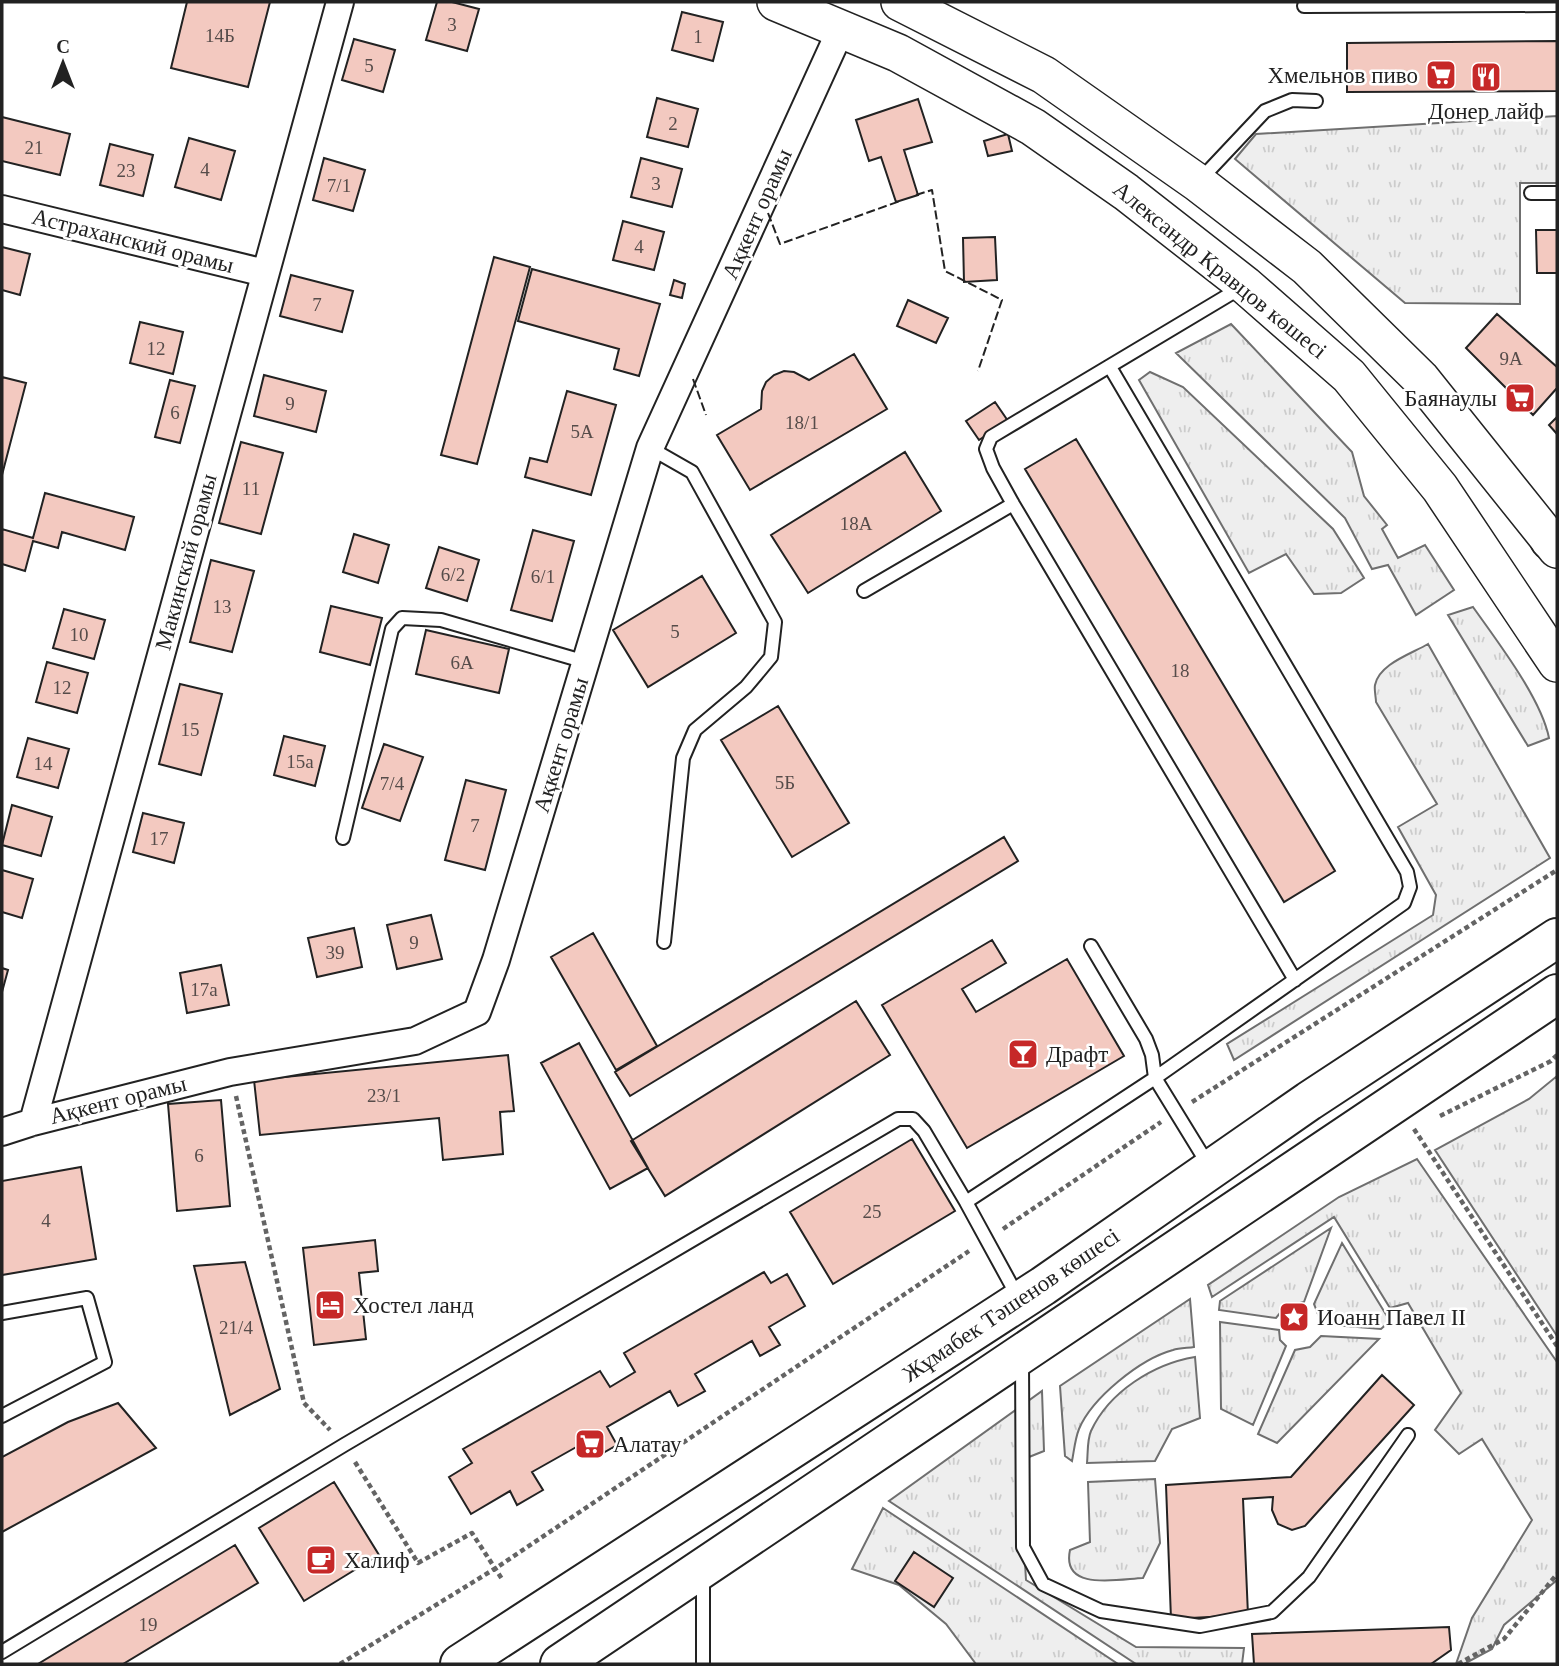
<svg xmlns="http://www.w3.org/2000/svg" width="1559" height="1666" viewBox="0 0 1559 1666" font-family="Georgia,serif">
<style>
.grass{fill:url(#grass-tufts);stroke:#6f6f6f;stroke-width:2}
.building{fill:#f3c9c0;stroke:#222;stroke-width:2}
.lines{fill:none;stroke-linecap:round;stroke-linejoin:round}
.service-casing{stroke:#222;stroke-width:16}
.minor-casing{stroke:#222;stroke-width:30}
.secondary-casing{stroke:#222;stroke-width:40}
.primary-casing{stroke:#222;stroke-width:42}
.path{stroke:#646464;stroke-width:4.5;stroke-dasharray:5 3.5;stroke-linecap:butt}
.service{stroke:#fff;stroke-width:12}
.minor{stroke:#fff;stroke-width:26}
.secondary{stroke:#fff;stroke-width:37}
.primary{stroke:#fff;stroke-width:38}
.fence{stroke:#222;stroke-width:2;stroke-dasharray:9 3.5;stroke-linecap:butt}
.labels{text-anchor:middle;dominant-baseline:central;stroke-width:5;stroke-linejoin:round;paint-order:stroke}
.number-label{font-size:19px;fill:#564c4a}
.poi-label{font-size:23px;fill:#222;stroke:#fff;text-anchor:start}
.street-label{font-size:23px;fill:#222;stroke:#fff}
</style>
<defs>
<pattern id="grass-tufts" width="24" height="20" patternUnits="userSpaceOnUse" patternTransform="scale(1.75)"><rect width="24" height="20" fill="#eee"/><path d="M3 7l-1-3M5 7V3M7 7l1-3M15 17l-1-3M17 17v-4M19 17l1-3" fill="none" stroke="#ccc"/></pattern>
</defs>
<rect width="100%" height="100%" fill="#fff"/>
<path class="grass" d="M1557 116V183H1520V304L1405 303 1235 159 1256 134Z
M1231 324 1352 452 1364 496 1387 525 1382 529 1398 558 1425 545 1454 590 1416 615 1388 565 1372 569 1345 518 1176 353Z
M1150 372 1183 387 1333 529 1364 578 1341 593 1314 594 1286 554 1249 573 1139 380Z
M1473 607C1497 641 1541 698 1549 738L1528 746 1448 615Z
M1428 644 1550 858 1234 1060 1227 1044 1433 915 1436 895 1398 827 1437 804 1376 702C1376 697 1374 690 1375 685 1379 664 1411 654 1428 644Z
M1557 1076V1336L1435 1150 1529 1099Z
M1417 1159 1557 1362V1580L1504 1625 1492 1649 1464 1664H1456L1472 1618 1532 1520 1482 1439 1459 1454 1435 1430 1461 1393 1408 1303 1390 1308 1334 1217 1212 1297 1208 1285 1339 1197Z
M1331 1228 1304 1302 1285 1307 1276 1318 1219 1310 1220 1301Z
M1342 1243 1390 1321 1381 1329 1322 1324 1314 1304Z
M1190 1299 1194 1347C1188 1348 1179 1348 1173 1350 1140 1359 1092 1398 1079 1429 1075 1439 1074 1451 1072 1461L1065 1456 1060 1386Z
M1220 1322 1279 1330 1280 1340 1286 1346 1253 1425 1221 1409Z
M1321 1336 1379 1339 1277 1443 1258 1434 1295 1350 1310 1347Z
M1195 1357 1200 1418 1172 1429 1155 1461 1087 1463C1088 1453 1087 1440 1091 1431 1109 1392 1153 1364 1195 1357Z
M1042 1391 1044 1451 1019 1461 1026 1580 1136 1647 1244 1648 1242 1664H1136L889 1501Z
M1155 1479 1160 1543 1143 1578C1119 1579 1061 1592 1070 1550L1090 1542 1088 1482Z
M883 1508 1118 1664H976L946 1624 899 1585 852 1569Z"/>
<path class="building" d="M187 2H270L248 87 171 68Z
M437 2H452L479 9 467 51 426 40Z
M682 12 723 22 713 61 672 50Z
M354 39 395 50 383 92 342 80Z
M1557 41V91L1347 92V43Z
M657 98 698 109 688 147 647 137Z
M918 99 932 142 904 150 918 195 896 202 881 157 869 161 856 120Z
M2 117 70 134 60 175 2 161Z
M1008 134 1012 151 988 156 984 141Z
M189 138 235 151 221 200 175 187Z
M110 144 153 155 143 196 100 185Z
M324 158 365 170 353 211 313 200Z
M641 158 682 169 672 207 631 197Z
M623 221 664 232 654 270 613 260Z
M1536 230H1557V273H1537Z
M995 237 997 280 964 282 963 238Z
M2 247 30 254 20 295 2 290Z
M494 257 530 267 477 464 441 455Z
M532 269 660 304 639 376 614 369 619 349 518 321Z
M291 275 353 291 342 332 280 316Z
M674 280 685 284 682 298 670 295Z
M908 300 948 318 936 343 897 326Z
M1497 314 1557 367V388L1533 415 1466 348Z
M140 322 183 332 173 374 130 363Z
M854 354 887 409 750 490 717 435 761 409 762 391 766 382 774 375 784 371 794 372 809 380Z
M264 375 326 391 316 432 254 416Z
M2 377 26 383 2 475Z
M170 380 195 386 180 443 155 437Z
M567 391 616 405 591 495 525 477 530 458 547 462Z
M995 402 1008 421 979 440 966 421Z
M1557 417V434L1549 425Z
M1076 439 1335 871 1284 902 1025 469Z
M241 442 283 453 261 534 219 523Z
M905 452 941 511 808 593 771 535Z
M45 493 134 517 125 550 62 532 58 548 33 541 25 571 2 564V529L33 538Z
M533 530 574 541 552 621 511 610Z
M354 534 389 545 378 583 343 572Z
M439 547 479 560 467 601 426 588Z
M211 560 254 571 232 652 190 642Z
M702 576 736 633 648 687 613 630Z
M331 606 382 618 370 665 320 652Z
M64 609 105 620 94 659 53 648Z
M426 630 509 649 499 693 416 674Z
M47 662 88 673 77 713 36 702Z
M180 684 222 694 201 775 159 764Z
M778 706 849 823 792 857 721 740Z
M284 736 325 746 315 786 274 775Z
M28 738 69 749 58 788 17 777Z
M384 744 423 757 400 821 362 808Z
M466 780 506 790 485 870 445 860Z
M12 805 52 817 41 856 2 845Z
M143 813 184 823 174 863 133 852Z
M1004 837 1018 861 630 1096 615 1072Z
M2 870 33 879 22 918 2 912Z
M431 915 442 959 397 969 387 925Z
M354 928 362 967 317 977 308 938Z
M593 933 657 1046 616 1070 551 957Z
M992 940 1006 963 962 989 976 1012 1067 959 1124 1056 967 1148 882 1005Z
M221 965 229 1005 187 1013 180 973Z
M2 968 8 970 2 992Z
M856 1001 890 1055 665 1196 631 1141Z
M579 1043 648 1168 610 1189 541 1063Z
M508 1055 514 1111 500 1112 503 1154 443 1160 439 1118 260 1135 254 1080Z
M221 1100 230 1206 177 1211 168 1104Z
M912 1139 955 1211 833 1284 790 1212Z
M81 1167 96 1259 2 1275V1181Z
M375 1240 378 1271 359 1273 366 1339 314 1345 303 1248Z
M245 1262 280 1389 230 1415 194 1266Z
M764 1272 771 1283 787 1274 805 1306 769 1327 780 1345 760 1356 752 1341 695 1374 705 1391 678 1406 670 1391 607 1427 617 1445 596 1457 587 1441 532 1472 543 1490 517 1505 510 1491 471 1514 449 1477 472 1463 463 1449 600 1371 610 1387 635 1372 624 1353Z
M1382 1375 1414 1405 1305 1526 1292 1530 1278 1524 1272 1510 1273 1497 1243 1499 1248 1615 1171 1619 1166 1485 1291 1477Z
M118 1403 156 1448 2 1532V1457L68 1422Z
M334 1482 379 1555 304 1601 259 1528Z
M235 1545 258 1583 123 1664H38Z
M914 1552 953 1578 934 1607 895 1581Z
M1449 1627 1451 1650 1431 1664H1254L1252 1634Z"/>
<g class="lines">
<g class="service-casing">
<path id="service" d="M1304 6 1557 5
M1200 180 1265 111 1292 100 1316 101
M1531 193H1557
M1242 287 991 437 986 449 993 468 1013 504 1295 980
M650 448 692 472 775 622 771 657 746 687 695 730 683 758 664 942
M864 591 1013 504
M343 838 392 629 402 618 441 620 586 662
M1091 946 1146 1039 1152 1055 1155 1078 1404 903 1410 887 1407 872 1110 367
M966 1202 1155 1078 1209 1166
M2 1313 87 1298 105 1362 2 1416
M1022 1361 1023 1547 1043 1584 1101 1611 1200 1626 1272 1612 1309 1577 1408 1435
M2 1652 344 1445 898 1119H913L924 1131 966 1202 1019 1299
M703 1664V1577"/>
</g>
<g class="minor-casing">
<path id="minor" d="M2 209 265 273
M33 1122 340 2
M2 1132 33 1122 230 1072 415 1041 477 1012 496 960 650 448 842 27"/>
</g>
<g class="secondary-casing">
<path id="secondary" d="M776 2 898 53 1033 127 1126 192 1245 285 1349 376 1440 488 1557 663
M900 2 1044 75 1198 183 1307 267 1421 379 1557 549"/>
</g>
<g class="primary-casing">
<path id="primary" d="M1550 540 1557 541
M460 1664 1043 1286 1309 1101 1557 938
M560 1664 1557 994"/>
</g>
<path class="path" d="M236 1096 304 1403 330 1430
M1192 1102 1557 870
M1440 1116 1551 1061 1557 1055
M1414 1129 1557 1346
M1003 1229 1161 1122
M355 1462 418 1563 472 1533 502 1579
M340 1664 496 1568 969 1251
M1458 1664 1504 1639 1557 1574"/>
<use href="#service" class="service"/>
<use href="#minor" class="minor"/>
<use href="#secondary" class="secondary"/>
<use href="#primary" class="primary"/>
<path class="fence" d="M916 195 932 190 945 271 1002 300 978 371
M768 213 780 244 900 201
M693 379 706 415"/>
</g>
<defs>
<g id="supermarket-square" transform="scale(1.575)"><rect x="-9" y="-9" width="18" height="18" rx="4" fill="#c62828" stroke="#fff"/><path d="M-6-5.5h2.5l.6 2H6L4.5 2H-2.5L-4.4-4H-6ZM-1.5 3.2a1.3 1.3 0 1 0 .1 0ZM3 3.2a1.3 1.3 0 1 0 .1 0Z" fill="#fff"/></g>
<g id="restaurant-square" transform="scale(1.575)"><rect x="-9" y="-9" width="18" height="18" rx="4" fill="#c62828" stroke="#fff"/><path d="M-5-6h1v4h1v-4h1v4h1v-4h1v5L-1.5 .5V6h-2V.5L-5-1ZM5-6V6H3V1.5H1.5Q1.5-4 5-6Z" fill="#fff"/></g>
<g id="bar-square" transform="scale(1.575)"><rect x="-9" y="-9" width="18" height="18" rx="4" fill="#c62828" stroke="#fff"/><path d="M-6-5H6L.8 .8V4.5H3.5V6h-7V4.5H-.8V.8Z" fill="#fff"/></g>
<g id="hotel-square" transform="scale(1.575)"><rect x="-9" y="-9" width="18" height="18" rx="4" fill="#c62828" stroke="#fff"/><path d="M-6-4.5h1.5V1H6V5H4.5V3h-9V5H-6ZM-4 0a1.8 1.8 0 1 1 3.6 0ZM.5 0V-2.5h3Q6-2.5 6 0Z" fill="#fff"/></g>
<g id="sight-square" transform="scale(1.575)"><rect x="-9" y="-9" width="18" height="18" rx="4" fill="#c62828" stroke="#fff"/><path d="M0-6L1.8-2.2L6-1.7L2.9 1.2L3.7 5.4L0 3.3L-3.7 5.4L-2.9 1.2L-6-1.7L-1.8-2.2Z" fill="#fff"/></g>
<g id="cafe-square" transform="scale(1.575)"><rect x="-9" y="-9" width="18" height="18" rx="4" fill="#c62828" stroke="#fff"/><path d="M-5.5-4.5H6V0H3Q3 3.5 0 3.5H-2.5Q-5.5 3.5-5.5 0ZM3-3.2v2h1.7v-2ZM-6 4.5H4V6H-6Z" fill="#fff"/></g>
</defs>
<g fill-rule="evenodd">
<use href="#supermarket-square" x="1441" y="75"/>
<use href="#restaurant-square" x="1486" y="77"/>
<use href="#supermarket-square" x="1520" y="398"/>
<use href="#bar-square" x="1023" y="1054"/>
<use href="#hotel-square" x="330" y="1305"/>
<use href="#sight-square" x="1294" y="1317"/>
<use href="#supermarket-square" x="590" y="1444"/>
<use href="#cafe-square" x="321" y="1560"/>
</g>
<g class="labels">
<g class="number-label">
<text x="452" y="24">3</text>
<text x="220" y="35">14Б</text>
<text x="698" y="36">1</text>
<text x="369" y="65">5</text>
<text x="673" y="123">2</text>
<text x="34" y="147">21</text>
<text x="205" y="169">4</text>
<text x="126" y="170">23</text>
<text x="656" y="183">3</text>
<text x="339" y="185">7/1</text>
<text x="639" y="246">4</text>
<text x="317" y="304">7</text>
<text x="156" y="348">12</text>
<text x="1511" y="358">9А</text>
<text x="290" y="403">9</text>
<text x="175" y="412">6</text>
<text x="802" y="422">18/1</text>
<text x="582" y="431">5А</text>
<text x="251" y="488">11</text>
<text x="856" y="523">18А</text>
<text x="453" y="574">6/2</text>
<text x="543" y="576">6/1</text>
<text x="222" y="606">13</text>
<text x="675" y="631">5</text>
<text x="79" y="634">10</text>
<text x="462" y="662">6А</text>
<text x="1180" y="670">18</text>
<text x="62" y="687">12</text>
<text x="190" y="729">15</text>
<text x="300" y="761">15а</text>
<text x="43" y="763">14</text>
<text x="785" y="782">5Б</text>
<text x="392" y="783">7/4</text>
<text x="475" y="825">7</text>
<text x="159" y="838">17</text>
<text x="414" y="942">9</text>
<text x="335" y="952">39</text>
<text x="204" y="989">17а</text>
<text x="384" y="1095">23/1</text>
<text x="199" y="1155">6</text>
<text x="872" y="1211">25</text>
<text x="46" y="1220">4</text>
<text x="236" y="1327">21/4</text>
<text x="148" y="1624">19</text>
</g>
<g class="poi-label">
<text x="1418" y="75" text-anchor="end">Хмельнов пиво</text>
<text x="1486" y="111" text-anchor="middle">Донер лайф</text>
<text x="1497" y="398" text-anchor="end">Баянаулы</text>
<text x="1046" y="1054">Драфт</text>
<text x="353" y="1305">Хостел ланд</text>
<text x="1317" y="1317">Иоанн Павел II</text>
<text x="613" y="1444">Алатау</text>
<text x="344" y="1560">Халиф</text>
</g>
<g class="street-label">
<text transform="translate(757 214) rotate(-66)">Ақкент орамы</text>
<text transform="translate(133 241) rotate(14)">Астраханский орамы</text>
<text transform="translate(1220 270) rotate(39)">Александр Кравцов көшесі</text>
<text transform="translate(186 562) rotate(-75)">Макинский орамы</text>
<text transform="translate(561 745) rotate(-73)">Ақкент орамы</text>
<text transform="translate(118 1100) rotate(-14)">Ақкент орамы</text>
<text transform="translate(1011 1305) rotate(-34)">Жұмабек Тәшенов көшесі</text>
</g>
</g>
<rect width="1559" height="1666" fill="none" stroke="#222222" stroke-width="7"/>
<g transform="translate(63 63)" stroke="#ffffff" stroke-width="5" paint-order="stroke">
<path d="M0-5L12 26L0 18L-12 26Z" fill="#222222"/>
<text y="-10" font-size="19" font-weight="bold" text-anchor="middle" fill="#222222">С</text>
</g>
</svg>
